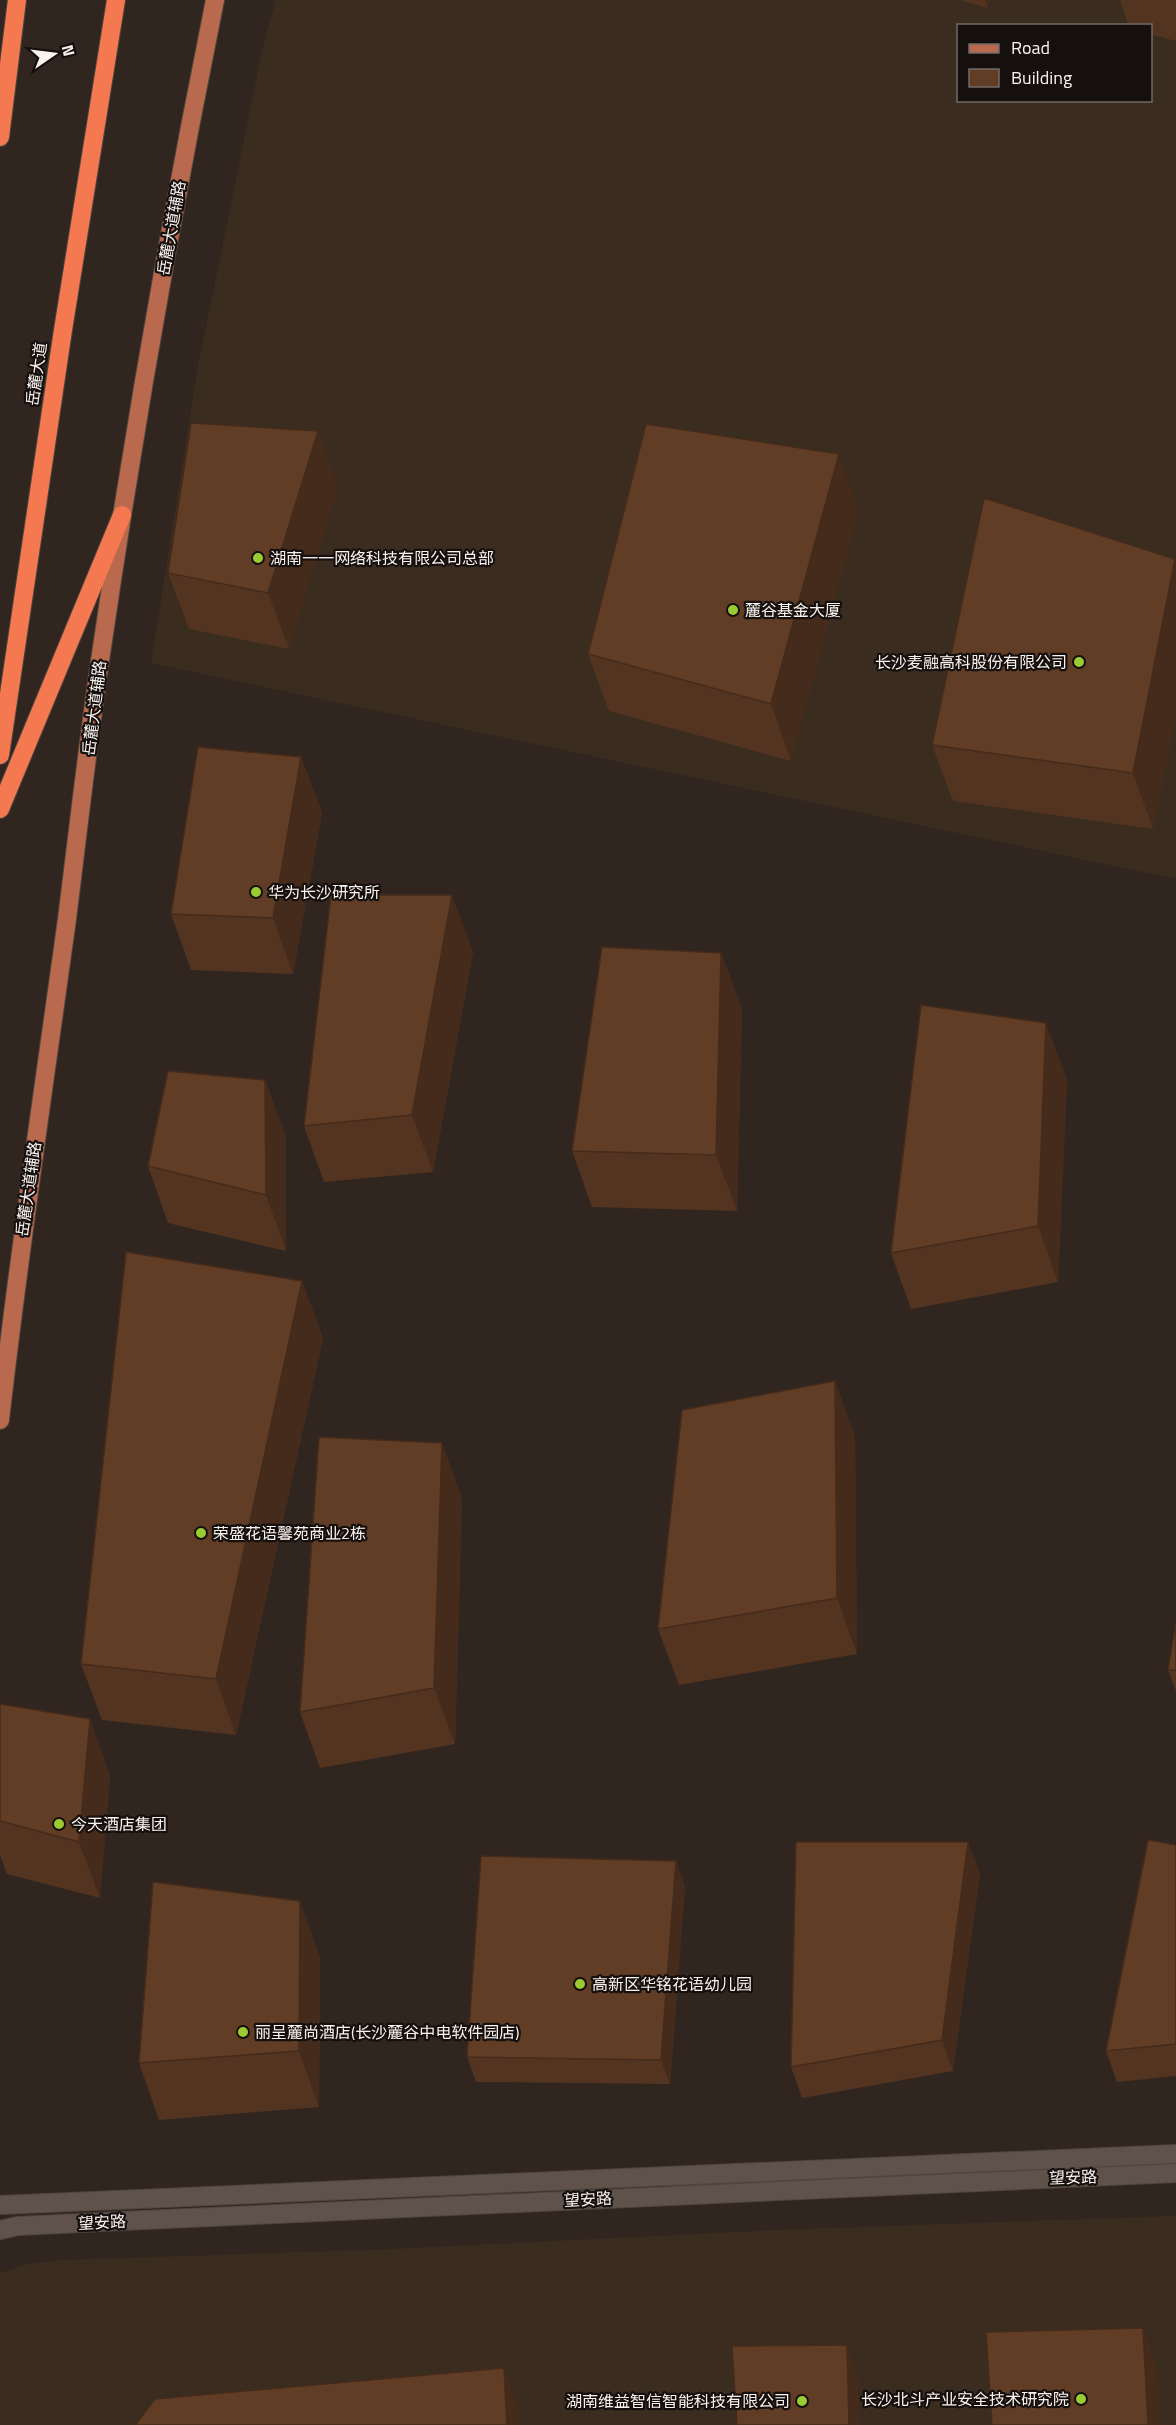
<svg xmlns="http://www.w3.org/2000/svg" width="1176" height="2425" viewBox="0 0 1176 2425" font-family="'Titillium Web','Noto Sans SC',sans-serif">
<style>
.commercial{fill:#3b2c20;fill-rule:evenodd}
.lines{fill:none;stroke-linecap:round;stroke-linejoin:round}
.minor-casing{stroke:#4e453f;stroke-width:20}
.major-casing{stroke:#4e453f;stroke-width:20}
.highway-casing{stroke:#4e453f;stroke-width:20}
.minor{stroke:#5f524b;stroke-width:18}
.major{stroke:#b8694e;stroke-width:18}
.highway{stroke:#f47950;stroke-width:18}
.wall{fill:#533421}
.shaded-wall{fill:#442b1b}
.building{fill:#613d26;stroke:#442b1b;stroke-width:1.5}
.poi-dot{fill:#9bcb32;stroke:#15100d;stroke-width:2}
.labels{text-anchor:middle;dominant-baseline:central;stroke-width:4.5;stroke-linejoin:round;paint-order:stroke}
.street-label{font-size:16px;fill:#faf2ee;stroke:#15100d}
.poi-label{font-size:16px;fill:#faf2ee;stroke:#15100d;text-anchor:start}
</style>
<rect width="100%" height="100%" fill="#31261f"/>
<path class="commercial" d="M276 0H1176V879L151 663 198 366 264 42ZM958 26H1150V100H958Z
M1176 2216V2425H0V2273L27 2264 63 2260 372 2250 777 2230Z"/>
<g class="lines">
<g class="minor-casing">
<path id="minor" d="M0 2205 1176 2154
M0 2230 18 2226 144 2220 1176 2173"/>
</g>
<g class="major-casing">
<path id="major" d="M0 1420C19 1252 44 1086 67 919 78 831 88 742 101 654 133 435 171 217 215 0"/>
</g>
<g class="highway-casing">
<path id="highway" d="M0 137 17 0
M0 755 63 330 116 0
M0 809 122 515"/>
</g>
<use href="#minor" class="minor"/>
<use href="#major" class="major"/>
<use href="#highway" class="highway"/>
</g>
<path class="wall" d="M960 0H989L988 8Z
M1120 0H1176V41L1150 34V26H1129Z
M318 431 338 487 289 649 189 629 168 573Z
M859 510 791 761 609 711 588 654Z
M1176 562V714L1153 829 953 801 932 745Z
M301 757 322 813 293 974 191 970 171 914Z
M473 952 433 1172 324 1182 304 1126Z
M721 953 742 1009 737 1211 592 1207 572 1151Z
M1067 1079 1058 1282 911 1309 891 1253Z
M265 1080 286 1137V1251L168 1223 148 1166Z
M302 1281 323 1338 236 1735 102 1720 81 1664Z
M835 1381 855 1437 857 1654 679 1685 658 1629Z
M442 1443 462 1499 455 1744 320 1768 300 1712Z
M1176 1622V1691L1168 1670Z
M110 1775 100 1898 7 1874 0 1855V1821Z
M1176 1845V2076L1117 2082 1106 2051Z
M980 1873 953 2071 802 2098 791 2067Z
M685 1886 670 2084 476 2082 467 2057Z
M320 1957 319 2107 159 2120 139 2063Z"/>
<path class="shaded-wall" d="M985 0H989L988 8Z
M318 431 338 487 289 649 268 593Z
M839 454 859 510 791 761 771 704Z
M1175 559 1176 562V714L1153 829 1133 773Z
M301 757 322 813 293 974 273 918Z
M452 895 473 952 433 1172 412 1115Z
M721 953 742 1009 737 1211 716 1155Z
M1046 1023 1067 1079 1058 1282 1038 1226Z
M265 1080 286 1137V1251L266 1195Z
M302 1281 323 1338 236 1735 216 1679Z
M835 1381 855 1437 857 1654 837 1598Z
M442 1443 462 1499 455 1744 434 1688Z
M90 1719 110 1775 100 1898 79 1842Z
M968 1842 980 1873 953 2071 942 2040Z
M676 1861 685 1886 670 2084 661 2060Z
M300 1901 320 1957 319 2107 299 2051Z
M1143 2328 1158 2369 1161 2425H1148Z
M847 2345 858 2377 859 2425H849Z
M504 2368 519 2410 520 2425H507Z"/>
<path class="building" d="M191 423 318 431 268 593 168 573Z
M646 424 839 454 771 704 588 654Z
M984 498 1175 559 1133 773 932 745Z
M198 747 301 757 273 918 171 914Z
M331 895H452L412 1115 304 1126Z
M602 947 721 953 716 1155 572 1151Z
M921 1005 1046 1023 1038 1226 891 1253Z
M168 1071 265 1080 266 1195 148 1166Z
M126 1252 302 1281 216 1679 81 1664Z
M835 1381 837 1598 658 1629 682 1410Z
M319 1437 442 1443 434 1688 300 1712Z
M1176 1622V1670H1168Z
M0 1704 90 1719 79 1842 0 1821Z
M1148 1840 1176 1845V2044L1106 2051Z
M796 1842H968L942 2040 791 2067Z
M481 1856 676 1861 661 2060 467 2057Z
M153 1882 300 1901 299 2051 139 2063Z
M1143 2328 1148 2425H992L986 2332Z
M847 2345 849 2425H737L732 2346Z
M504 2368 507 2425H135L155 2399Z"/>
<g class="poi-dot">
<circle cx="258" cy="558" r="6"/>
<circle cx="733" cy="610" r="6"/>
<circle cx="1079" cy="662" r="6"/>
<circle cx="256" cy="892" r="6"/>
<circle cx="201" cy="1533" r="6"/>
<circle cx="59" cy="1824" r="6"/>
<circle cx="580" cy="1984" r="6"/>
<circle cx="243" cy="2032" r="6"/>
<circle cx="1081" cy="2399" r="6"/>
<circle cx="802" cy="2401" r="6"/>
</g>
<g class="labels">
<g class="street-label">
<text transform="translate(171 228) rotate(-80)">岳麓大道辅路</text>
<text transform="translate(36 374) rotate(-82)">岳麓大道</text>
<text transform="translate(94 708) rotate(-83)">岳麓大道辅路</text>
<text transform="translate(28 1189) rotate(-82)">岳麓大道辅路</text>
<text transform="translate(1073 2177) rotate(-2)">望安路</text>
<text transform="translate(588 2199) rotate(-3)">望安路</text>
<text transform="translate(102 2222) rotate(-3)">望安路</text>
</g>
<g class="poi-label">
<text x="270" y="558">湖南一一网络科技有限公司总部</text>
<text x="745" y="610">麓谷基金大厦</text>
<text x="1067" y="662" text-anchor="end">长沙麦融高科股份有限公司</text>
<text x="268" y="892">华为长沙研究所</text>
<text x="213" y="1533">荣盛花语馨苑商业2栋</text>
<text x="71" y="1824">今天酒店集团</text>
<text x="592" y="1984">高新区华铭花语幼儿园</text>
<text x="255" y="2032">丽呈麓尚酒店(长沙麓谷中电软件园店)</text>
<text x="1069" y="2399" text-anchor="end">长沙北斗产业安全技术研究院</text>
<text x="790" y="2401" text-anchor="end">湖南维益智信智能科技有限公司</text>
</g>
</g>
<rect x="957" y="24" width="195" height="78" fill="#15100d" stroke="#716a67" stroke-width="1.5"/>
<rect x="969" y="44" width="30" height="9" fill="#b8694e" stroke="#716a67" stroke-width="1.5"/>
<text x="1011" y="54" font-size="18" fill="#faf2ee">Road</text>
<rect x="969" y="69" width="30" height="18" fill="#613d26" stroke="#716a67" stroke-width="1.5"/>
<text x="1011" y="84" font-size="18" fill="#faf2ee">Building</text>
<g transform="translate(54 54) rotate(76)" stroke="#15100d" stroke-width="4.5" paint-order="stroke">
<path d="M0-4.5L10 22L0 15L-10 22Z" fill="#faf2ee"/>
<text y="-9" font-size="16" font-weight="bold" text-anchor="middle" fill="#faf2ee">N</text>
</g>
</svg>
